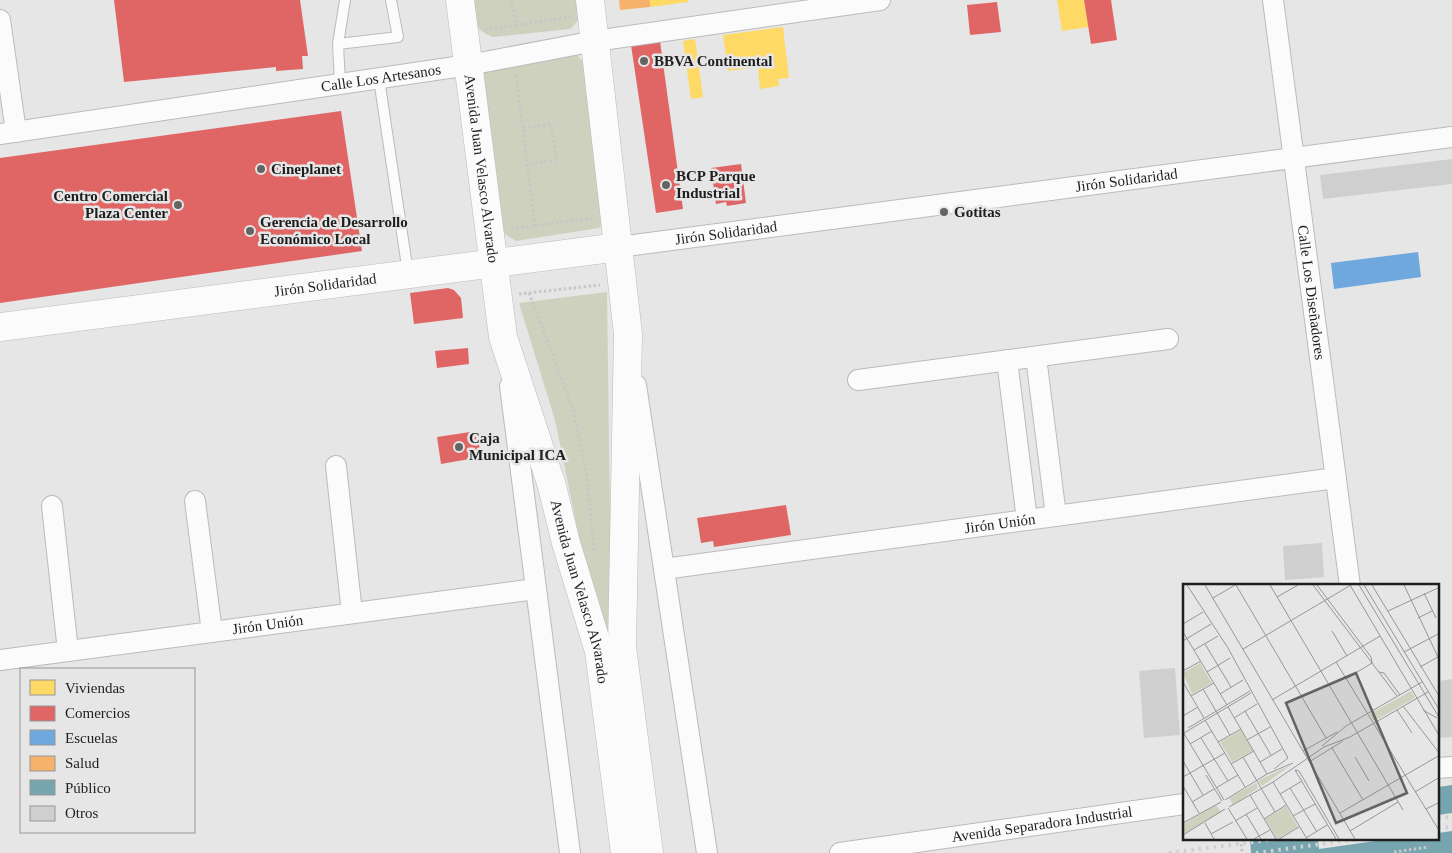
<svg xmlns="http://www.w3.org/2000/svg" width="1452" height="853" viewBox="0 0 1452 853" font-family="'Times New Roman',serif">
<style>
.green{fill:#ced1bd}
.homes{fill:#ffd966}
.shops{fill:#e06666}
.schools{fill:#6fa8dc}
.health{fill:#f6b26b}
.public{fill:#76a5af}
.building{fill:#cfcfd0}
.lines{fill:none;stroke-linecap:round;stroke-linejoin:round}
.lane-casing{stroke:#bbbbbc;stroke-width:12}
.street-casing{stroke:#bbbbbc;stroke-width:22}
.secondary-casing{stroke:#bbbbbc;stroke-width:29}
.path{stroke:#c7c7c7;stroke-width:3;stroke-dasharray:2.5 2.5;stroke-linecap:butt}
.lane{stroke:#fbfbfb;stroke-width:10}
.street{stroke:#fbfbfb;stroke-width:20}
.secondary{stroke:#fbfbfb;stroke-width:28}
.rail{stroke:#d0d0d1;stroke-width:4;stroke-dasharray:2.5 5;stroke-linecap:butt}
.path-bridge{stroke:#c7c7c7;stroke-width:3;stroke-dasharray:2.5 2.5;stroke-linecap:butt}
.poi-dot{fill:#646465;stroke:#e6e6e7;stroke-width:2}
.labels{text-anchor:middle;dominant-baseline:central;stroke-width:5;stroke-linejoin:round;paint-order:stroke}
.poi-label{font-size:15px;font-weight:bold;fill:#1e1e1f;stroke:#e6e6e7;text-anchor:start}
.street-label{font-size:15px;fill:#1e1e1f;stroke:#e6e6e7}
.inset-road{fill:none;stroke:#969697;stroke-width:1}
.view{fill:#646465;fill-opacity:0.15;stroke:#646465;stroke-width:2.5}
.inset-edge{fill:none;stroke:#1e1e1f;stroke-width:2.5}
</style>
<rect width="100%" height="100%" fill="#e6e6e7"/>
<path class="green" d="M471 0H581C583 13 580 20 570 29L493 37C472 29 474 20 471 0Z
M576 54 588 67 606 219 599 228 516 241 503 233 481 84 485 69Z
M607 292 612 668 581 547 555 420 519 303Z"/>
<path class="homes" d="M650 0H688V2L650 7Z
M1057 0H1084L1089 27 1062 31Z
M783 27 789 78 778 79 779 86 760 89 758 67 728 71 723 35Z
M695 39 703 97 691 99 683 41Z"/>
<path class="shops" d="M114 0H300L308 56H302L303 69 276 71V67L124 82Z
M1084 0H1111L1117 40 1091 44Z
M997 2 1001 32 970 35 967 5Z
M660 41 683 209 656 213 631 45Z
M341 111 362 251 0 303V158Z
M741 164 746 203 727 206 726 202 716 204 711 168Z
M448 288 454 290 461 298 463 318 414 324 410 293Z
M468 348 469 364 437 368 435 351Z
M477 431 481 457 441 464 437 437Z
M786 505 791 535 714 547 713 541 701 543 697 518Z"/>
<path class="schools" d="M1418 252 1421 277 1334 289 1331 263Z"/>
<path class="health" d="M619 0H650V7L620 10Z"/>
<path class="public" d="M1452 785V813L1438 815V787Z
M1452 831V853H1251L1250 839H1318L1319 849 1389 839H1438V833Z"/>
<path class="building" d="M1452 159V184L1323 199 1320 175Z
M1322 543 1324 577 1285 580 1283 546Z
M1175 668 1180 735 1144 738 1139 671Z
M1452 679V737L1438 738V681Z"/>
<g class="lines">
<g class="lane-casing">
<path id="lane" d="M338 44 398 37 391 0
M379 79 408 273
M340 84 338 44 345 0"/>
</g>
<g class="street-casing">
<g id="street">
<path id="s1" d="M1273 0 1350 586"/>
<path d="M0 20 16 132"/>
<path id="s2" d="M0 134 469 65 595 41 880 0"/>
<path id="s3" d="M619 247 1452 137"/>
<path d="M1036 357 1056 516"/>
<path d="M1007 360 1027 520"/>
<path d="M858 380 1168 339"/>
<path d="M636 385 707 853"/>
<path d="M510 386 570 853"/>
<path d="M336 466 352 613"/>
<path d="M195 501 212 632"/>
<path d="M52 506 68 651"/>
<path id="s4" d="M664 569 1336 478"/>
<path id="s5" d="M0 660 536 589"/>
<path d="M1438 768 1452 767"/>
<path id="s6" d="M840 853 1184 804"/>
</g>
</g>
<g class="secondary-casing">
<g id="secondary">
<path id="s7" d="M460 0 503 337 552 486 566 543 599 651 625 853"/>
<path d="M590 0 628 334 622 647 649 853"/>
<path id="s8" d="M0 327 619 247"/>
</g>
</g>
<path class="path" d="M511 0 517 25
M485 30 570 17
M516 75 535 226
M523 128 551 124 557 160 528 164
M511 229 594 218
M529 293 573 409 587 476 594 550
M519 294 600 285
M1394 852 1429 847"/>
<use href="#lane" class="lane"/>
<use href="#street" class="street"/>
<use href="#secondary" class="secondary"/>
<path class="rail" d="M1438 818 1452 817
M1438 828 1452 827
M1169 853 1276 839
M1256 853 1358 839"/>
<path class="path-bridge" d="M1241 839 1242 853"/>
</g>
<g class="poi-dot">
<circle cx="644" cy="61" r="5"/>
<circle cx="261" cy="169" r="5"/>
<circle cx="666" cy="185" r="5"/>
<circle cx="178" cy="205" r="5"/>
<circle cx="944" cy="212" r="5"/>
<circle cx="250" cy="231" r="5"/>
<circle cx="459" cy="447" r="5"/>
</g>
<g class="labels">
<g class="poi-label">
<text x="654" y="61">BBVA Continental</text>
<text x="271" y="169">Cineplanet</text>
<text x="676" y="176">BCP Parque<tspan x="676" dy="17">Industrial</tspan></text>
<text x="168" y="196" text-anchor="end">Centro Comercial<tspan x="168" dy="17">Plaza Center</tspan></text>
<text x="954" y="212">Gotitas</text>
<text x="260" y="222">Gerencia de Desarrollo<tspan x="260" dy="17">Económico Local</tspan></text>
<text x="469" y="438">Caja<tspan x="469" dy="17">Municipal ICA</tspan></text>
</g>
<g class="street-label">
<text stroke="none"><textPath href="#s2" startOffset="385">Calle Los Artesanos</textPath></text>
<text stroke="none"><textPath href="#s7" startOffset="170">Avenida Juan Velasco Alvarado</textPath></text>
<text stroke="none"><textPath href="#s3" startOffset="512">Jirón Solidaridad</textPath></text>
<text stroke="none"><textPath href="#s3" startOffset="108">Jirón Solidaridad</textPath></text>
<text stroke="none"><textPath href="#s8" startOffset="328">Jirón Solidaridad</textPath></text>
<text stroke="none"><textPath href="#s1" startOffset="295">Calle Los Diseñadores</textPath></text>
<text stroke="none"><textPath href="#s4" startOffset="339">Jirón Unión</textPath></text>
<text stroke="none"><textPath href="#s7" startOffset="606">Avenida Juan Velasco Alvarado</textPath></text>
<text stroke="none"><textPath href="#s5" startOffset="270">Jirón Unión</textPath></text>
<text stroke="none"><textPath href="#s6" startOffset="204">Avenida Separadora Industrial</textPath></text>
</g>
</g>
<g transform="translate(1183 584)">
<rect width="256" height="256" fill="#e6e6e7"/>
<path d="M17 79 29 99 9 110 0 89ZM228 107 232 114 191 137 187 130ZM58 146 70 167 49 178 37 158ZM108 181 79 202 76 198V196ZM73 199 75 204 50 221 46 214ZM33 221 38 228 0 250V240ZM103 222 115 243 94 255 82 235Z" fill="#ced1bd"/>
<path class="inset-road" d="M4 1 45 64 105 174 91 185M22 1 172 255M53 1 143 154M87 1 220 226M130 1 214 112M134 1 188 73 189 79 163 95M167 1 257 153M176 1 257 135M181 1 257 127M189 1 256 112M221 1 255 73M241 9 253 34M94 13 115 1M30 14 52 1M205 27 257 3M235 34 249 27M0 40 20 28M149 47 164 72M0 48 44 121M0 57 28 40M22 60 48 103M60 65 168 1M11 66 35 52M221 68 257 49M153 78 257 248M237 83 255 73M0 87 18 77M24 88 47 74M196 88 201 89 217 111M0 98 21 134M20 105 47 151M37 110 60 96M8 112 31 99M89 116 197 52M220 122 257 170M45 123 84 190M214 126 229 149M240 126 254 134M62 127 88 171M0 132 15 123M51 134 74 120M22 136 62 203M5 144 67 107M0 148 41 216M1 149 68 109M18 154 45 197M64 156 87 143M35 158 58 145M7 160 29 147M139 162 163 142 239 98M149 164 180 216M120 167 154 148M60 173 92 228M172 173 186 197M0 177 20 211M77 178 99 165M126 178 160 157M48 180 71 167M112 186 116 187 156 255M112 186 153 255M23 191 39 217M0 193 42 169M90 198 124 255M0 202 16 229M33 204 55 191M107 204 134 248M232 208 257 193M97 210 119 197M67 211 93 255M42 216 84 190 110 179M9 218 31 205M46 223 90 198 141 163 167 153 245 108M45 224 64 255M243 225 257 218M157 229 257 171M63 230 78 255M110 232 132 220M81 235 103 221M52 237 74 224M0 239 38 218M22 239 31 255M167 247 215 218M28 250 50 238M0 251 42 225M123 254 144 241M71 255 87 246M96 255 116 243"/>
<path class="view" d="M173 89 224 209 153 239 103 119Z"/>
<rect width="256" height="256" class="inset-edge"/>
</g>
<rect x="20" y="668" width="175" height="165" fill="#e6e6e7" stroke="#969697"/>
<rect x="30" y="680" width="25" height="15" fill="#ffd966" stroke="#969697"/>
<text x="65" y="693" font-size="15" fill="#1e1e1f">Viviendas</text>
<rect x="30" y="706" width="25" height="15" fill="#e06666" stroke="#969697"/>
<text x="65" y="718" font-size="15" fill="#1e1e1f">Comercios</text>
<rect x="30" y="730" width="25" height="15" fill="#6fa8dc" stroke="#969697"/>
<text x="65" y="743" font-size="15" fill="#1e1e1f">Escuelas</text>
<rect x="30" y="756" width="25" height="15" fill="#f6b26b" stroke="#969697"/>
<text x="65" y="768" font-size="15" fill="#1e1e1f">Salud</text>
<rect x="30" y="780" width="25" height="15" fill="#76a5af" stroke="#969697"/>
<text x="65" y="793" font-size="15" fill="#1e1e1f">Público</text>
<rect x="30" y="806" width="25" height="15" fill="#cfcfd0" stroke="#969697"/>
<text x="65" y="818" font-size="15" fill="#1e1e1f">Otros</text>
</svg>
